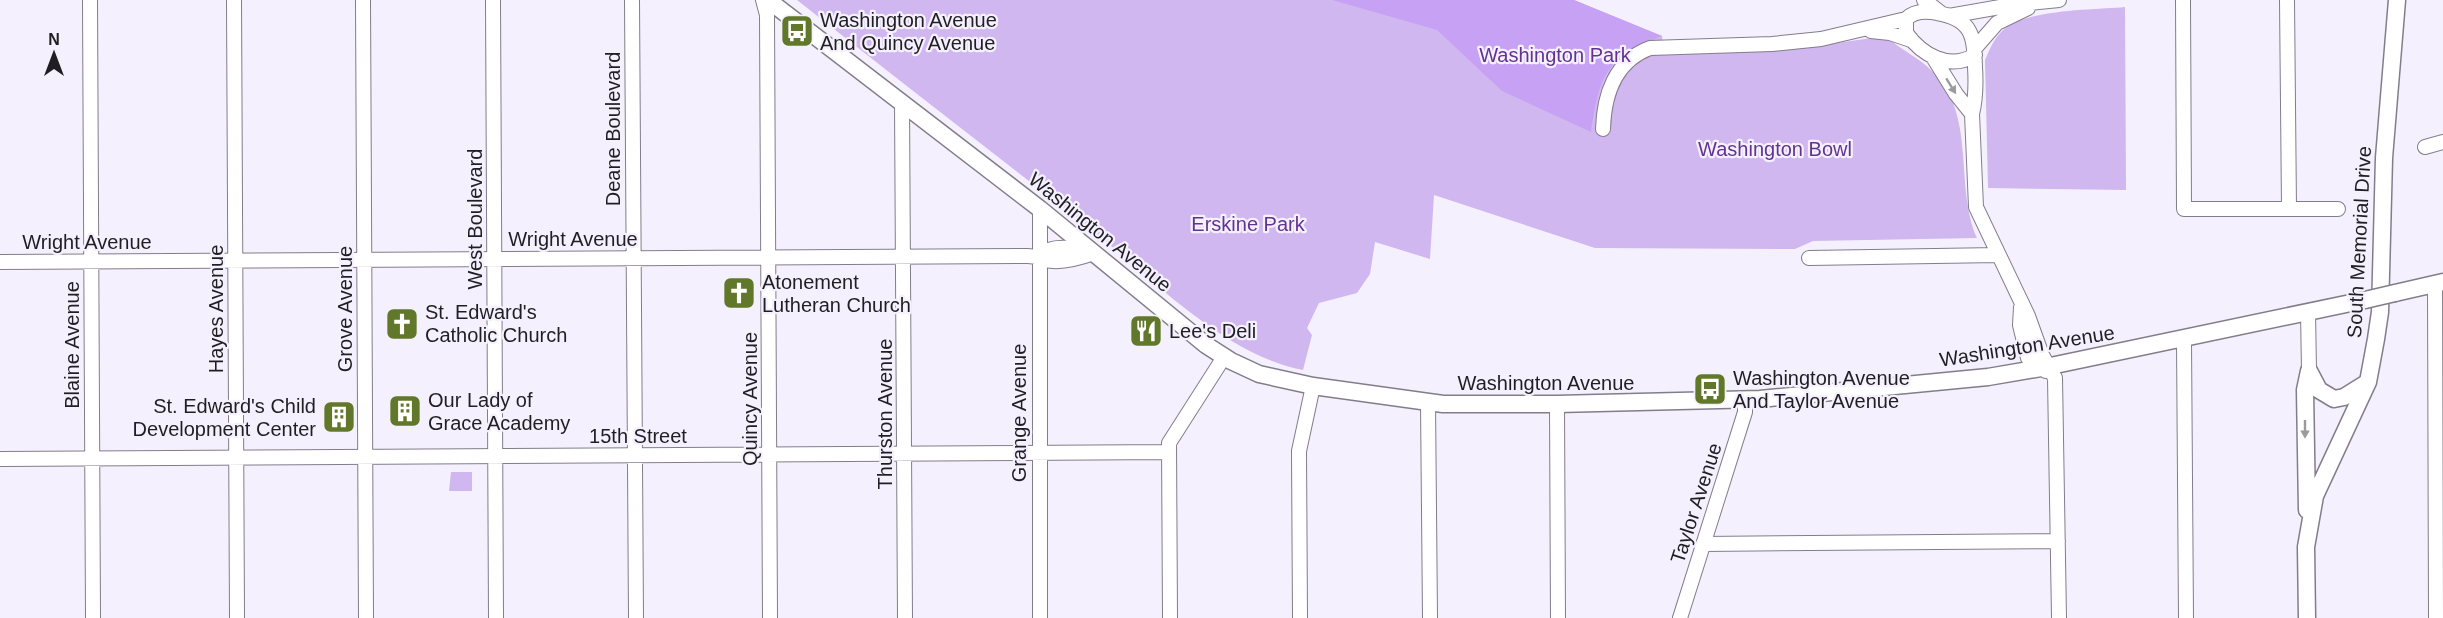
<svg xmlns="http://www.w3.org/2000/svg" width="2443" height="618" viewBox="0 0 2443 618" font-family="Helvetica,sans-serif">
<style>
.green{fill:#d0b7f0}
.forest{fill:#c7a2f4}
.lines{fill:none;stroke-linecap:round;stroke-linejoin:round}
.minor-casing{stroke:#837d8a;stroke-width:16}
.major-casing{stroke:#837d8a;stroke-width:19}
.minor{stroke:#fff;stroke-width:14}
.major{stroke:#fff;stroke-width:16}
.major-bridge-casing{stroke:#837d8a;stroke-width:19;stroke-linecap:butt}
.major-bridge{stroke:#fff;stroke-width:16}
.oneway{fill:#9b9a9c}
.labels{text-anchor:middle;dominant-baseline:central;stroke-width:4.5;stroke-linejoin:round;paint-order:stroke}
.poi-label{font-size:20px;fill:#201e23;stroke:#f5f0fe;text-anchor:start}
.park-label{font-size:20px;fill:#633391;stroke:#f5f0fe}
.street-label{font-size:20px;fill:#201e23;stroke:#f5f0fe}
</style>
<rect width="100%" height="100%" fill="#f5f0fe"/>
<path class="green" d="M797 0H1574L1662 36 1664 52 1794 49 1886 36C1900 50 1919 57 1933 72 1977 116 1954 185 1977 238L1813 241 1795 249 1595 248 1434 195 1430 259 1375 242 1370 274 1357 293 1319 303 1307 328 1312 335 1303 370C1221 354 1148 274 1083 223 988 149 892 75 797 0Z
M2125 7 2126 190 1988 188 1985 60C1990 49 1993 40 2002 31 2025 9 2093 10 2125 7Z
M451 472H472V491H449Z"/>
<path class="forest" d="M1332 0H1574L1662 36C1606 57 1600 74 1591 132L1502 91 1437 30Z"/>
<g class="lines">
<g class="minor-casing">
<path id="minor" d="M90 0 93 618
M234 0 237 618
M363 0 366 618
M493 0 496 618
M632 0 636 618
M763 0 767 15 770 618
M1924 0 1941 13
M2183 0 2184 209H2338
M2287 0 2289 208
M1949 16 2011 5 2059 0
M1871 31 1890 33 1911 40
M1976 47 1997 23 2028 8
M1975 55C1949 71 1922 55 1906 33V19C1914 11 1927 11 1937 13 1973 19 1974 37 1975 67 1976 83 1976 98 1972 114L1976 207 2028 316 2042 355 2055 378 2059 618
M1933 57 1956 94 1972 114
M902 102 905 618
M1603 129C1604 95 1615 61 1650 48L1772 44 1821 39 1906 19
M2425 147 2443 142
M1040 209V618
M1038 256C1053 243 1075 248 1093 253
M1809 258 1998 255
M0 262 1027 256C1035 256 1039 258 1046 260 1061 264 1080 258 1094 253
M2435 284 2436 618
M2021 307 2020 325 2028 358 2046 371
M2308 312 2309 371
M2184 340 2186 618
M1428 402 1430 618
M1557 404 1558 618
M0 459 1169 452
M1703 544 2058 541
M1170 618 1169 443 1224 357
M1300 618 1299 451 1313 386
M1680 618 1745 412V399"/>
</g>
<g class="major-casing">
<path id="major" d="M768 0 1040 209 1206 345 1231 361 1259 374 1313 386 1443 404H1557L1760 399 1988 377 2041 368 2365 300
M2395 293 2443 282
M2309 371 2319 390 2334 399 2344 397 2368 382
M2307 510 2305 390 2309 371
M2307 618 2306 547 2315 496 2368 382 2376 339 2380 312 2384 158 2397 0"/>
</g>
<use href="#minor" class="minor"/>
<use href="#major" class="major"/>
<g class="major-bridge-casing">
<path id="major-bridge" d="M2365 300 2395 293"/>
</g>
<use href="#major-bridge" class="major-bridge"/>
</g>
<defs><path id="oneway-solid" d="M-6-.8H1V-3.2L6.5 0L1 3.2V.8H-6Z" transform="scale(1.5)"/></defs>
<g class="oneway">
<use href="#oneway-solid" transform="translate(1951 86) rotate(58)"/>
<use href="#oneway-solid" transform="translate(2305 429) rotate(90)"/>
</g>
<defs>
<g id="bus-square" transform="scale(1.725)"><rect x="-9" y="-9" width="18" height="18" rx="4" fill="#61782a" stroke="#f5f0fe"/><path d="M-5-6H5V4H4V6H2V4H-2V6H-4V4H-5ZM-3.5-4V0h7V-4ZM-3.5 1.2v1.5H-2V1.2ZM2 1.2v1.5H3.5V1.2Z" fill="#fff"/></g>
<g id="church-square" transform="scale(1.725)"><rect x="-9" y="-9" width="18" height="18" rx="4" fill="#61782a" stroke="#f5f0fe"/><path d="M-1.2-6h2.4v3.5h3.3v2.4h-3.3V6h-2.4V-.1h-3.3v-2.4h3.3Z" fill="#fff"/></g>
<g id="restaurant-square" transform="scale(1.725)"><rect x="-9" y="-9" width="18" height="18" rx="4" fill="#61782a" stroke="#f5f0fe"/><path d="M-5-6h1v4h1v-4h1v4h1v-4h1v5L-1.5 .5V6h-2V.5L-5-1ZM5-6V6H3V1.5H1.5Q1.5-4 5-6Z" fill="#fff"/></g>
<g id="building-square" transform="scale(1.725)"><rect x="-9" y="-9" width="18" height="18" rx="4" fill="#61782a" stroke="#f5f0fe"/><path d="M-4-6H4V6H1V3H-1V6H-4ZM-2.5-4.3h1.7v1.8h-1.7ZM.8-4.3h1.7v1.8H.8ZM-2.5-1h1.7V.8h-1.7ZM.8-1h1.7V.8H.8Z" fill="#fff"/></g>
</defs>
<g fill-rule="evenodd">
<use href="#bus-square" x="797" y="31"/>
<use href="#church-square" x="739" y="293"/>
<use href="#church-square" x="402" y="324"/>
<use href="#restaurant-square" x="1146" y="331"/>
<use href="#bus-square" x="1710" y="389"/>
<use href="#building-square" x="405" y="411"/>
<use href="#building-square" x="339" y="417"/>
</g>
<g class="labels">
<g class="poi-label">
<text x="820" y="20">Washington Avenue<tspan x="820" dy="23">And Quincy Avenue</tspan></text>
<text x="762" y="282">Atonement<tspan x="762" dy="23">Lutheran Church</tspan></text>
<text x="425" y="312">St. Edward's<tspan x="425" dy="23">Catholic Church</tspan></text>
<text x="1169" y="331">Lee's Deli</text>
<text x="1733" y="378">Washington Avenue<tspan x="1733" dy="23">And Taylor Avenue</tspan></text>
<text x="428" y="400">Our Lady of<tspan x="428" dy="23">Grace Academy</tspan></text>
<text x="316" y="406" text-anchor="end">St. Edward's Child<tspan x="316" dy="23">Development Center</tspan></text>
</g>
<g class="park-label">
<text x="1555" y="55">Washington Park</text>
<text x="1775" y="149">Washington Bowl</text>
<text x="1248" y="224">Erskine Park</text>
</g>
<g class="street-label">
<text transform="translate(613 129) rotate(-90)">Deane Boulevard</text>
<text transform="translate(475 219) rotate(-90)">West Boulevard</text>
<text transform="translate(1100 232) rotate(39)">Washington Avenue</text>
<text x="573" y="239">Wright Avenue</text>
<text x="87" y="242">Wright Avenue</text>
<text transform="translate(2359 242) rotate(-87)">South Memorial Drive</text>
<text transform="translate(216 309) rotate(-90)">Hayes Avenue</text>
<text transform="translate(345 309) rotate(-90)">Grove Avenue</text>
<text transform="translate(72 345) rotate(-90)">Blaine Avenue</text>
<text transform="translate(2027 346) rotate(-9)">Washington Avenue</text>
<text x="1546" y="383">Washington Avenue</text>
<text transform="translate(750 399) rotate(-90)">Quincy Avenue</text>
<text transform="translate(1019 413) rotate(-90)">Grange Avenue</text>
<text transform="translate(885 414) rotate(-90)">Thurston Avenue</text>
<text x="638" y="436">15th Street</text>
<text transform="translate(1696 503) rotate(-72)">Taylor Avenue</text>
</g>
</g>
<g transform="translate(54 54)" stroke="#f5f0fe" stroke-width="4.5" paint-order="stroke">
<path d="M0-4.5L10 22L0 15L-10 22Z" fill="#201e23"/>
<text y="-9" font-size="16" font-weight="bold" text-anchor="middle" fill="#201e23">N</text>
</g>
</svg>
